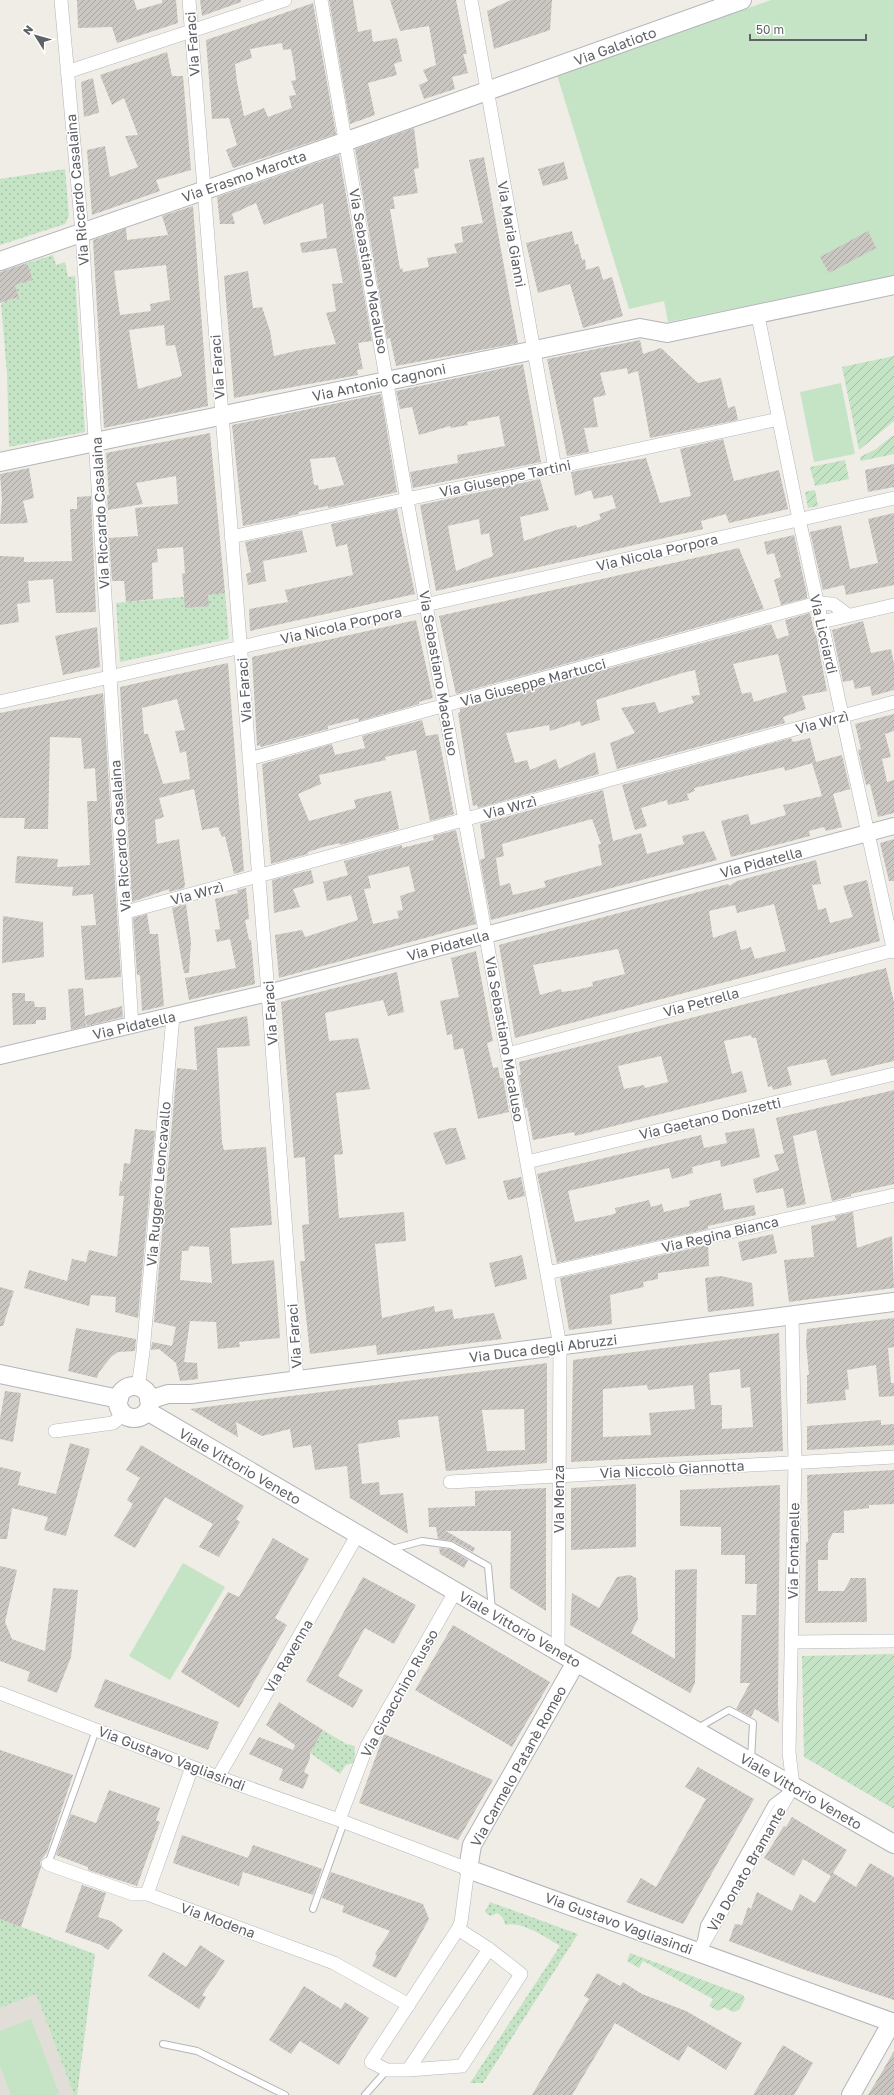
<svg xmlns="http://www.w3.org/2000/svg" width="894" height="2095" viewBox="0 0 894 2095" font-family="'Golos Text',sans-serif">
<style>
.education{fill:#e1ded7}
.grass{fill:url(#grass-dots)}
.park{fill:#c5e4c5}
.garden{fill:url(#garden-furrows)}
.building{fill:url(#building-hatch);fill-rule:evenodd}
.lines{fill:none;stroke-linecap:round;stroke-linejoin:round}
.service-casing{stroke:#b3b6ba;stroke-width:8}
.minor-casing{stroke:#b3b6ba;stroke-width:14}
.tertiary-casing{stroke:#b3b6ba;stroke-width:18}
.secondary-casing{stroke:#b2b5b9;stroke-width:20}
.service{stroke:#fff;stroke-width:6}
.minor{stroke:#fff;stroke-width:13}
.tertiary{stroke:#fff;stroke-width:16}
.secondary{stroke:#fff;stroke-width:18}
.labels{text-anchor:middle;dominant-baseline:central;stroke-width:3;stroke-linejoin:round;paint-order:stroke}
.street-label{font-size:14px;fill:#5e6165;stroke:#fff}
</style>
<defs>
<pattern id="grass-dots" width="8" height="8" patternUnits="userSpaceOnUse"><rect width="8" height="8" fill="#c5e4c5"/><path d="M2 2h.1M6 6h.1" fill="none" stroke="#a3bca4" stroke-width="1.8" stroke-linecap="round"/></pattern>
<pattern id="garden-furrows" width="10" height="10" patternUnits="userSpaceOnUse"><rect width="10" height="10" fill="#c5e4c5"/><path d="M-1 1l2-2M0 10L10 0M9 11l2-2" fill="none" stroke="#a3bca4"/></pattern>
<pattern id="building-hatch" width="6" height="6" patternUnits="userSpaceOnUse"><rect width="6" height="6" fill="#cac7c2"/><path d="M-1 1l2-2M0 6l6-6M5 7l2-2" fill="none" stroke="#a7a5a1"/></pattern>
</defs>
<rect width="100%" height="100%" fill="#efede6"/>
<path class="education" d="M36 1994 74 2095H0V2008Z"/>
<path class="grass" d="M65 169 69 216 65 224 0 245V179Z
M53 255 56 265 65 262 68 277 75 276 85 432 9 447 7 374 1 303 19 297 15 285 33 280 27 263Z
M225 593 229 639 120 662 116 603Z
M323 1730 348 1745 349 1744 355 1747 354 1763 346 1765 340 1774 310 1753Z
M490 1902 578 1934 483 2083H470L560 1946C545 1937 522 1921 505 1925L503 1918 498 1913 490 1916 485 1912Z
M0 1919 95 1954 77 2095H74L36 1994 0 2008Z"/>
<path class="park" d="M771 0H894V276L668 322 664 301 629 309 557 75Z
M841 383 855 454 814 462 800 392Z
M183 1563 225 1587 170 1680 129 1656Z
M31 2019 59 2093 55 2095H11L0 2066V2031Z"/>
<path class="garden" d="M894 356V421L859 450 842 367Z
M892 436H894V454L861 461 860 457 876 449Z
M845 460 849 479 815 486 810 467Z
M815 490 818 506 808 508 805 492Z
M894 1654V1809L804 1757 802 1656Z
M630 1953 743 1995 745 1999 739 2010 733 2012 724 2007 718 2011 709 2006 713 1999 643 1961 639 1968 627 1961Z"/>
<path class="building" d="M77 0H134L137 10 162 3V0H176L178 23 117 43 112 27 78 28Z
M200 0H241V2L202 16Z
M329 0H353L358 32 371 29 373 42 397 38 402 61 394 64 397 75 368 83 375 115 350 124Z
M390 0H456L467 54H463L468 73 452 77 455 89 424 99 419 85 428 81 423 70 436 65 429 26 400 31Z
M511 0H552L550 30 494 49 487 11Z
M313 3 336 134 233 168 226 150 237 145 229 118 212 119 206 40ZM282 43 283 50 291 49 294 65 296 80 291 81 296 95 289 96 292 108 268 117 264 108 244 116 237 82 235 64 252 58 250 49Z
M167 52 172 76H183L191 170 156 180 160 191 92 215 87 150 105 146 110 177 138 167 125 136 138 135 124 98 112 105 100 75Z
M93 78 99 111 98 113 84 117 81 82Z
M414 128 419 168 414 169 418 193 393 197 395 209H390L400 269 402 268 403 272 429 267 427 258 457 253 454 244 463 242 461 227 483 223 469 160 484 157 518 343 396 366 390 338 387 339 355 149Z
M339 155 372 341 358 343 363 369 357 370 358 375 234 398 224 276 248 271 253 308 262 307 270 331 274 356 300 350 336 344 326 313 336 311 332 284 343 283 336 248 302 253 300 243 327 238 323 203 264 225 256 203 232 214 235 224H220L217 197Z
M564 162 568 179 543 186 538 169Z
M193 206 208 406 104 428 93 240 126 228 127 240 168 235 162 216ZM166 265 170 300 150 304 151 311 120 315 114 271ZM164 325 166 346 175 345 182 376 138 389 129 330Z
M572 231 575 245 578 244 582 260 585 259 586 270 599 266 603 280 612 277 623 316 583 328 570 284 538 293 526 243Z
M868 231 876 248 829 273 820 257Z
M27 263 33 280 15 285 19 297 0 303V272Z
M640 340 643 354 661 348 698 383 721 378 728 408 735 406 738 420 650 438 638 371 628 374 627 368 600 373 606 395 593 398 598 427 584 428 589 452 567 456 547 359Z
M523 364 541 462 413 488 410 472 458 463 457 455 505 446 499 416 467 422 468 425 451 428 450 426 419 435 412 407 400 409 396 391Z
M381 394 397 492 328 508V506L298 512 299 514 243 526 232 425ZM335 457 344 485 319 490 318 485H314L310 459Z
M210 433 225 593 208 595 209 606 185 608 182 574 185 573 183 547 157 549 158 562 152 563 153 599 126 602 124 581H112L109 538 138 536 135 508 178 504 176 476 136 483 143 504 108 510 107 495H109L106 453Z
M723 439 734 481 779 470 788 509 729 523 726 514 701 521 703 529 436 591 420 505 540 479 549 510 520 517 524 541 559 529 576 525 577 528 601 519 599 514 616 508 612 495 594 499 591 490 575 496 571 472 646 458 660 503 691 496 680 449ZM479 519 481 535 489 533 493 556 456 571 448 526Z
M894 464V487L868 492 865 470Z
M29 468 34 498 23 501 28 523 0 524 2 500 0 474Z
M91 496 96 612 56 613 53 579 28 581 30 602 17 604 19 622 0 625V556L24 557V562L72 561 70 509H77V497Z
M397 509 415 594 250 631 249 609 288 602 285 590 353 575 347 544 336 547 331 524Z
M894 513V585L846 595 844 585 823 590 810 532 841 525 850 569 878 563 868 519Z
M302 530 307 552 263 561 266 581 248 585 246 574 251 572 245 542Z
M794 535 807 594V598L781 605 774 580 781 577 774 553 767 555 764 542Z
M739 548 764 609 456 694 439 616Z
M810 613 815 635 816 634 827 691 802 696 806 709 783 717 785 723 617 769 610 743 635 733 621 708 655 702 659 713 694 703 691 696 700 695 695 670 682 673 596 700 600 720 581 726 580 721 550 731 549 725 506 733 515 763 527 760 530 770 556 759 559 769 595 752 599 774 478 808 477 805 473 806 458 713 460 712V709L771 624 777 639 789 635 785 620ZM778 654 787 692 754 702 751 692 742 694 733 664Z
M416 620 433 698 419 702V704L359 721 358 718 328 726V729L261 747 260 745 257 746 252 657Z
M863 621 871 653 891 649 894 664V690L872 696 870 686 855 689 853 680 843 682 832 630Z
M97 627 100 667 63 675 55 636Z
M228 663 244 871 234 874 225 836 222 837 218 827 202 830 194 789 159 798 164 817 155 820 157 844 179 839 185 885 184 888 169 892V889L132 902 120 687ZM177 699 185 730 175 731 180 753 186 751 190 779 163 784 148 734H144L142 708Z
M103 693 121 977 85 980 81 926 96 925 93 894 72 896 73 887 15 883 17 856 58 859 57 867 90 865 87 801H97L95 768 84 769 81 738 50 737 48 829H24L25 818H0V713Z
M894 714V731L885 734 891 757 882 759 887 782 894 780V813L878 817 870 784 866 785 858 750 861 749 855 724Z
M422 720 426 736 438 734 454 814 430 821 416 750 385 757 386 760 319 775 321 784 298 794 309 821 356 808 354 800 391 791 399 829 340 845V843L323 847 308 852V854L271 864 262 764 332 744 335 755 365 748 362 736Z
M791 738 793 742 810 738 816 762 785 771 784 767 694 788 695 791 687 794 689 800 668 805 667 800 641 808 647 826 635 830 622 785Z
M842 755 850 789 833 794 842 827 826 831 824 827 809 831 810 836 731 857 721 821 748 814 751 825 786 815 783 805 822 796 812 763Z
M603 790 613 841 641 833 647 854 684 844 682 836 704 831 717 860 491 920 480 860 485 858 480 824ZM592 819 601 844H598L602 865 544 881 546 887 513 895 510 883 500 886 496 858 504 856 502 844Z
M456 830 476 924 279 978 275 935 302 930 305 937 358 920 351 895 327 901 323 882 348 875 344 861 402 845V848L434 840 433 836ZM409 866 415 891 400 896 403 910 397 911 399 918 373 924 364 889 371 888 368 876Z
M894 839V881H889L880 843Z
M816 860 821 884 812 885 818 910 826 908 830 923 853 917 843 886 867 880 880 941 515 1038 499 945 728 884 729 886 737 881ZM774 904 786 951 755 959 751 947 741 950 736 930 713 938 709 911 735 905 737 913ZM618 949 625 974 592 982 593 986 576 990 562 992 561 989 540 995 533 965Z
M311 870 314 883 293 889 300 907 274 913 272 880Z
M246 888 249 919 245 920 249 940H251L255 984 189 1000 185 978 236 968 230 939 217 942 215 930 220 929 215 899 238 893 237 890Z
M186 904 191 942 189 973H184L172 908Z
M147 914 150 934H158L164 1006 142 1011 140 975H137L133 918Z
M3 916 43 922 44 957 2 963Z
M476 951 493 1041 487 1043 493 1068 498 1067 500 1078H503L509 1112 478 1119 463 1048 454 1050 452 1034 447 1035 440 1001 459 997 451 958Z
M886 968 894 1002V1061L831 1076 826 1059 787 1067 792 1085 773 1090 772 1086 768 1087 756 1038H752L751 1035 724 1041 732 1074 742 1071 747 1092 575 1136 574 1132 533 1140 527 1108H525L519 1075H521L519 1062ZM661 1056 668 1082 645 1088 644 1085 624 1089 618 1066Z
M397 972 404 1012 388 1016 383 1000 325 1013 329 1041 358 1038 370 1089 336 1093 343 1154 334 1155 339 1218 404 1212 406 1241 375 1244 382 1318 434 1306 435 1312 452 1309 454 1319 494 1313 502 1339 377 1355 376 1345 310 1354 300 1261H305L302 1225 309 1224 305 1157 294 1158 281 1002Z
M83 988 85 1016 122 1006 123 1017 87 1026 85 1018 86 1026 71 1030 68 989Z
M12 993H25V1001H34L35 1007H46V1020H36V1024L13 1025Z
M247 1016 250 1046 217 1048 222 1143 224 1150 266 1147 272 1225 230 1228 232 1264 274 1260 280 1338 239 1342 240 1347 218 1349 216 1322 190 1321 184 1362 197 1363 198 1379 180 1381 176 1363 159 1349 151 1350 152 1342 172 1346 176 1327 154 1322 177 1068 197 1070 194 1027ZM190 1246 209 1247 212 1283 180 1280 182 1251H188Z
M894 1090V1184L851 1194V1196L832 1201 816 1130 793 1136 806 1204 787 1208 783 1188 756 1193 753 1179 779 1170 774 1155 784 1153 776 1118Z
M451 1128H456L466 1159 446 1165 433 1133Z
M754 1128 760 1157 721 1167 720 1160 692 1167 693 1173 672 1179 669 1168 568 1191 575 1222 611 1215 616 1213 615 1208 649 1200 651 1207 662 1204 664 1212 690 1206 689 1201 721 1193 724 1210 754 1205 756 1215 708 1226V1229L557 1263 537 1174 701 1135 704 1148 727 1143 725 1133Z
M135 1129 155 1131 138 1318 115 1312 116 1297 91 1295 89 1306 24 1288 29 1270 67 1281 72 1259 86 1262 89 1250 117 1257 124 1196H119L120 1181 122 1182 124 1163 130 1164Z
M521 1177 525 1196 508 1200 503 1181Z
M853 1212 857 1248 892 1236 894 1288 789 1302 784 1260 814 1257 811 1226 836 1220 835 1216Z
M773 1234 777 1253 742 1261 738 1242Z
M708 1245 709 1266 658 1273V1279L643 1282 644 1287 610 1295 612 1324 569 1330 560 1278Z
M522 1255 527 1279 495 1287 489 1263Z
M721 1276 752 1283 754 1306 708 1312 705 1278Z
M0 1287 14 1291 3 1326H0Z
M894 1318V1347L888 1348 891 1383H894V1396L879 1397 876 1365 847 1370 849 1389 845 1390 846 1400 807 1404V1375H809L806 1343 807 1329Z
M76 1328 136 1339 135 1351 118 1352 111 1357 99 1372 97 1378 68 1371Z
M779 1333 783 1451 571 1462 573 1360ZM740 1369 741 1388 750 1387 753 1427 722 1429V1405H711L709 1373ZM647 1385 648 1390 693 1385 695 1409 649 1413 651 1435 603 1437V1389Z
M547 1363V1463L446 1471 438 1416 398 1420 400 1437 358 1444 362 1484 379 1482 380 1495 403 1493 408 1534 350 1498 347 1466 315 1470 311 1445 293 1448 290 1429 262 1436 236 1422 238 1437 190 1409ZM524 1409 525 1450 487 1451 482 1410Z
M5 1391 21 1393 13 1442 0 1439V1419Z
M881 1420V1425L894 1424V1445L807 1450V1426Z
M70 1443 90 1449 66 1536 44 1530 48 1517 12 1508 7 1539H0V1467L21 1472 18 1485 56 1494Z
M141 1445 244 1506 236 1519 240 1522 219 1557 199 1547 213 1524 165 1497 135 1548 114 1536 133 1504 127 1500 140 1478 126 1470Z
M894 1470V1504L869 1505V1508L844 1511V1533H833L828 1542V1560H818V1591H844L851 1578H866L867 1622 805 1623 806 1542H808L807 1475Z
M636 1484V1547L571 1550V1488Z
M780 1485 778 1705 779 1723 755 1709 751 1717 736 1709 750 1683H740L742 1615H756L757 1584H745V1555H721V1527L680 1526V1490Z
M546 1488V1611L510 1588 511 1531H446L475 1548 473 1552 453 1541 438 1539 436 1527H429L428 1508 475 1506V1491Z
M273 1538 309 1559 275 1618 287 1625 239 1708 181 1672 228 1592 239 1597Z
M439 1548 450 1549 468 1560 464 1568 440 1554Z
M0 1566 17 1570 5 1622 12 1639 45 1651 53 1588 78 1590 71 1657 57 1693 27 1681 30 1672 0 1661Z
M697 1569 695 1683 690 1693 570 1625 572 1593 599 1608 617 1577 630 1575 636 1578 638 1619 631 1633 675 1659V1570Z
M363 1577 416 1605 394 1644 365 1628 338 1676 363 1690 353 1708 306 1681Z
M453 1625 550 1682 512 1747 415 1690Z
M105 1679 219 1722 208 1750 94 1707Z
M279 1702 323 1730 310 1753V1758L304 1772 309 1775 303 1789 279 1780 283 1769 249 1754 259 1737 293 1750 295 1745 266 1725Z
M384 1734 493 1780 458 1840 359 1803Z
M0 1750 73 1775 47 1852 40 1862 41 1867 21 1927 0 1919Z
M698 1767 754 1799 683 1924 626 1902 641 1878 656 1887 706 1799 685 1787Z
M109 1790 160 1808 156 1820 160 1822 137 1886 88 1870V1867L56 1855 71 1814 96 1823Z
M792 1817 847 1850 833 1873 856 1887 870 1863 894 1877V2000L805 1970 729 1941 735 1924 742 1925 748 1907 751 1909 757 1892 792 1911 800 1894 815 1903 831 1876 803 1859 794 1876 764 1858 784 1826 786 1827Z
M182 1835 248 1858 253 1845 322 1869 313 1895 243 1872 239 1886 173 1863Z
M331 1872 423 1904 429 1919 396 1978 372 1966 377 1956 375 1954 390 1931 342 1912 344 1906 322 1898Z
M82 1885 106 1893 98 1917 111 1921 123 1930 108 1950 101 1945 65 1932Z
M200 1945 225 1961 202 1995 206 1997 199 2009 148 1976 163 1952 186 1967Z
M597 1973 620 1986 623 1982 642 1994 686 2011 742 2043 726 2070 688 2046 679 2061 615 2023 572 2095H532L589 1999 584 1996Z
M304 1986 341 2009 345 2002 369 2018 339 2065 300 2041 291 2054 269 2040Z
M783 2045 813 2063 794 2095H753Z
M894 2051V2095H868L882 2072Z"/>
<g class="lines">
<g class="service-casing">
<path id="service" d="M392 1549 422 1541 451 1545 488 1566 492 1610
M696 1729 729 1710 753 1723 751 1760
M48 1864 96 1730
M313 1909 344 1822
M701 1940 704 1925 772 1803 784 1794
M163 2044 197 2051 285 2095
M365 2095 387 2070"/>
</g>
<g class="minor-casing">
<path id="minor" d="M61 0 82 232 132 1026
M189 0 268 993 297 1380
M321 0 407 500 560 1346 558 1652
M471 0 555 468
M67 72 285 0
M758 316 799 519 894 952
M231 537 779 419
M821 622 894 605
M0 702 894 498
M249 759 817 603 833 604 848 615
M126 912 894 702
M508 1054 894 950
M527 1162 894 1074
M547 1273 894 1195
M138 1387 143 1352 173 1016
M55 1431 113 1423 124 1414
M450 1482 894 1457
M791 1642 894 1641
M0 1693 218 1777 339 1820 468 1869 461 1922 458 1929 371 2062 387 2070H408L462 2066 521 1974 489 1949 458 1929
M192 1767 147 1894 334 1963 409 2005
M218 1777 358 1534
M339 1820 367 1746 455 1592
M48 1864 133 1894H147
M699 1951 793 1786 789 1752 795 1463 792 1315
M408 2070 489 1949"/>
</g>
<g class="tertiary-casing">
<path id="tertiary" d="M0 1056 268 993 894 826"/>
</g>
<g class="secondary-casing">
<path id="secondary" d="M0 261 347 141 742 0
M0 462 640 328 667 333 894 285
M0 1374 119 1399
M118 1402a16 16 0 1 1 32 0a16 16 0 1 1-32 0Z
M149 1400 168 1394H191L894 1302
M147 1411 576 1662 894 1844
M576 1662 472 1845 468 1869 894 2023
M851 2095 892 2022"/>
</g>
<use href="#service" class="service"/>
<use href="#minor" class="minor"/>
<use href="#tertiary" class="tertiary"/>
<use href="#secondary" class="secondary"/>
</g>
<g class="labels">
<g class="street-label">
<text transform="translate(192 44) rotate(-94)">Via Faraci</text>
<text transform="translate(615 46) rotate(-20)">Via Galatioto</text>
<text transform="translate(244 176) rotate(-19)">Via Erasmo Marotta</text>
<text transform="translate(77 190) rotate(-95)">Via Riccardo Casalaina</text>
<text transform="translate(512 234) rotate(80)">Via Maria Gianni</text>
<text transform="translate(369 271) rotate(80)">Via Sebastiano Macaluso</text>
<text transform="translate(217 367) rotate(-94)">Via Faraci</text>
<text transform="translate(379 382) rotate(-12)">Via Antonio Cagnoni</text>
<text transform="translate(505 478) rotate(-12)">Via Giuseppe Tartini</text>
<text transform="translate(100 513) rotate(-93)">Via Riccardo Casalaina</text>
<text transform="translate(657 552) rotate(-13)">Via Nicola Porpora</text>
<text transform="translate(341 625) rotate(-13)">Via Nicola Porpora</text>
<text transform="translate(824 634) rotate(77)">Via Licciardi</text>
<text transform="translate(439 673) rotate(80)">Via Sebastiano Macaluso</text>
<text transform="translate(533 682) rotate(-15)">Via Giuseppe Martucci</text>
<text transform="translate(244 690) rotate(-94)">Via Faraci</text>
<text transform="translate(822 722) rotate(-15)">Via Wrzì</text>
<text transform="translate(510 807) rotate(-15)">Via Wrzì</text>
<text transform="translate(120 836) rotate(-94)">Via Riccardo Casalaina</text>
<text transform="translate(761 862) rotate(-15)">Via Pidatella</text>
<text transform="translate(197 893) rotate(-15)">Via Wrzì</text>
<text transform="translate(448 945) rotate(-15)">Via Pidatella</text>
<text transform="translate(701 1002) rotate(-15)">Via Petrella</text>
<text transform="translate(270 1013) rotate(-94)">Via Faraci</text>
<text transform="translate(134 1025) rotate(-13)">Via Pidatella</text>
<text transform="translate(505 1039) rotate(80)">Via Sebastiano Macaluso</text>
<text transform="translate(710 1118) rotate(-13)">Via Gaetano Donizetti</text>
<text transform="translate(158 1184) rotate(-85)">Via Ruggero Leoncavallo</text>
<text transform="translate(720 1234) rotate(-13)">Via Regina Bianca</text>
<text transform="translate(294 1336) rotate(-94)">Via Faraci</text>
<text transform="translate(543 1348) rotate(-7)">Via Duca degli Abruzzi</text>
<text transform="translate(240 1466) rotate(30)">Viale Vittorio Veneto</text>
<text transform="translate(672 1469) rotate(-3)">Via Niccolò Giannotta</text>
<text transform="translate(558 1499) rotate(-90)">Via Menza</text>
<text transform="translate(793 1551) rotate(-89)">Via Fontanelle</text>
<text transform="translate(520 1629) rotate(30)">Viale Vittorio Veneto</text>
<text transform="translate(288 1656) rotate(-60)">Via Ravenna</text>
<text transform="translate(399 1693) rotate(-61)">Via Gioacchino Russo</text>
<text transform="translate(172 1758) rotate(21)">Via Gustavo Vagliasindi</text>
<text transform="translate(518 1766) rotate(-61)">Via Carmelo Patanè Romeo</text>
<text transform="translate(801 1791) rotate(30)">Viale Vittorio Veneto</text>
<text transform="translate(746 1869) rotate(-60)">Via Donato Bramante</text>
<text transform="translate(218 1920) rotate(20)">Via Modena</text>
<text transform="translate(619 1923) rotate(20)">Via Gustavo Vagliasindi</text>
</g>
</g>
<g transform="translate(36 36) rotate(307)" stroke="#ffffff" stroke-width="3" paint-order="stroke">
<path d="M0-3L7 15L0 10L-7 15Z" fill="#5e6165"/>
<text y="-6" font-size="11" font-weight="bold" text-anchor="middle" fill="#5e6165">N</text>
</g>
<path d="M750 34v6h116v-6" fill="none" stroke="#5e6165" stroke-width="2"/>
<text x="756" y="34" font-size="12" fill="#5e6165" stroke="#ffffff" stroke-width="3" paint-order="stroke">50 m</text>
</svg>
